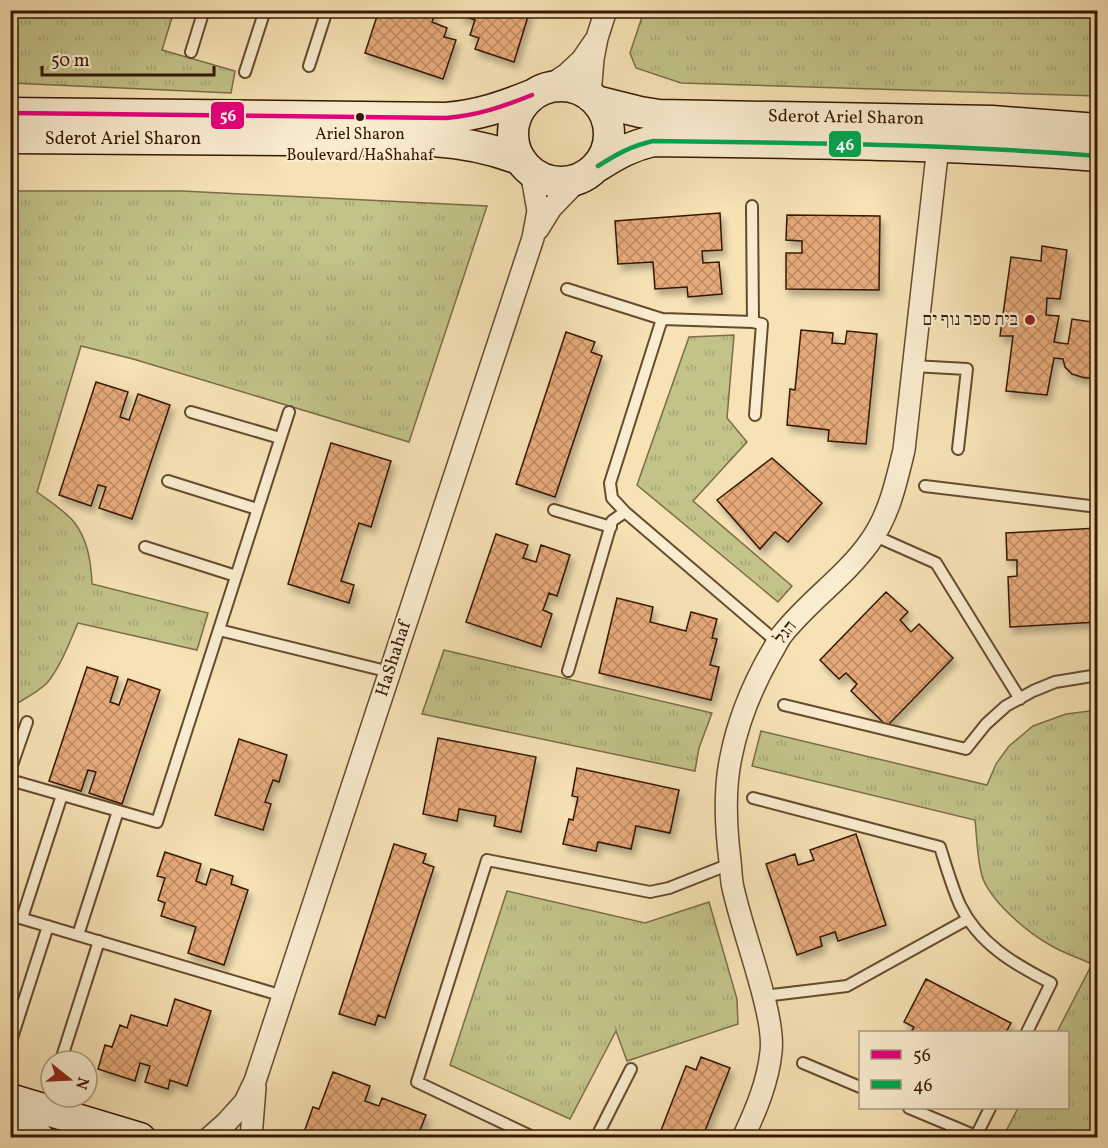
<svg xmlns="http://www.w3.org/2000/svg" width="1108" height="1148" viewBox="0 0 1108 1148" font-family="Vollkorn,'Frank Ruhl Libre',serif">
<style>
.grass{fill:url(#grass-tufts);stroke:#7c6d45;stroke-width:1.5}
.building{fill:url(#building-cross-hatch);stroke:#361801;stroke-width:1.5;filter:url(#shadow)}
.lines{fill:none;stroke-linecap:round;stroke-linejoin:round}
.lane-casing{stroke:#664a2e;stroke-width:14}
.street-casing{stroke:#664a2e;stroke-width:24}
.secondary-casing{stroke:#361801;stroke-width:33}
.lane{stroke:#f9eccf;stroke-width:10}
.street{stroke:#f9eccf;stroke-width:21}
.secondary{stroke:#f9eccf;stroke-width:30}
.bus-1-casing{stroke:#f9eccf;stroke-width:9}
.bus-2-casing{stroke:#f9eccf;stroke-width:9}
.bus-1{stroke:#e5007d;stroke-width:4.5}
.bus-2{stroke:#00a651;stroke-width:4.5}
.bus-dot{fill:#361801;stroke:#f9eccf;stroke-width:2}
.poi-dot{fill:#8f2418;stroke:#f9eccf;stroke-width:2}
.labels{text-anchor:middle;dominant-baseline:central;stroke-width:4.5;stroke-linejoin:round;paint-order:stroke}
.bus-label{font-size:16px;fill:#361801;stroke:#f9eccf}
.street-label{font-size:18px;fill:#361801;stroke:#f9eccf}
.poi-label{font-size:18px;fill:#361801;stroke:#f9eccf;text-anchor:end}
.line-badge{stroke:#f9eccf;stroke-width:2}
.badge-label{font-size:16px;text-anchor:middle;font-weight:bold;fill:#fff}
</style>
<defs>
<pattern id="grass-tufts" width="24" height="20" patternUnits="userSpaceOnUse" patternTransform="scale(1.5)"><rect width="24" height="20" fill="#c2c289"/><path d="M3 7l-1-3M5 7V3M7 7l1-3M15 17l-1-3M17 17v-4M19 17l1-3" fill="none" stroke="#a7a674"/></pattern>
<pattern id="building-cross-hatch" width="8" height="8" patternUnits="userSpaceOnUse" patternTransform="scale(1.5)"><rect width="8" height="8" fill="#e6a97a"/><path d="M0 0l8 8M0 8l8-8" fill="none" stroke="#bb8962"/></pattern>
<filter id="shadow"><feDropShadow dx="3.5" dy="6" stdDeviation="3" flood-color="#0004"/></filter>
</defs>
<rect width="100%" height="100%" fill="#f6e2b5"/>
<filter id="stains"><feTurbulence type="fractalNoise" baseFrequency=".00333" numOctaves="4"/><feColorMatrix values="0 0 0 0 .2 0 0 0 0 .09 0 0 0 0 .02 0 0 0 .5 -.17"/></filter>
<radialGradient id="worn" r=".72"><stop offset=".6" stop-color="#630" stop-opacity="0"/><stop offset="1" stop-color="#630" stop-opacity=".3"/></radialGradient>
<path class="grass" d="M11 10 42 11 65 17 67 11H174L162 50 235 71 231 93 11 83Z
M644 11H1097V96L681 83 636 68 630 53Z
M11 191H182L487 206 409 442 133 359 81 346 37 492C49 501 64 510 74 522 88 540 91 562 92 584L208 613 197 650 78 623C69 643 61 666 47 683 37 693 22 700 11 707Z
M734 335 727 418 747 442 693 501 792 586 778 602 637 485 689 337Z
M444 650 712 713 699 748 695 771 422 714Z
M1097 710V1137H1003L1018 1108H1068V1032H1057L1092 964C1079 958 1063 953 1050 945 1027 932 990 901 982 876 977 858 977 838 975 820L752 766 761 731 987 785 996 764 1009 746 1033 726 1066 714Z
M507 891 645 923 709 902 737 999 738 1024 627 1061 616 1031 570 1119 450 1065Z"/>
<path class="building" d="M379 10H436L432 22 447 28 444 37 456 40 443 79 365 53Z
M461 10H530L514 62 475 49 479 38 470 35 475 20 460 15Z
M720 213 722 250 702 251 703 263 719 262 722 294 688 297 687 287 655 289 653 262 618 264 615 221Z
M787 215 880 216 879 290 786 289V253H802V241L786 240Z
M1042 246 1067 250 1060 299 1047 298 1046 315 1059 316 1054 342 1068 344 1072 319 1098 323V378H1085L1072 374 1065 367 1063 359 1054 358 1047 395 1006 391 1013 336H1000L1011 257 1041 261Z
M801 330 833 333 832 343 845 344 847 331 877 334 866 444 828 441 829 430 787 425 790 389 795 390Z
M566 332 595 342 591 352 602 356 555 497 516 484Z
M96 382 128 392 120 417 129 420 138 394 170 405 132 519 99 508 106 487 98 485 91 506 59 495Z
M331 443 391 461 371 527 359 523 341 581 354 585 349 603 288 584Z
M772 458 822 503 788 542 775 532 760 549 717 500Z
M1098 528V557L1092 558V574H1098V622L1010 627 1008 577 1017 576V560H1007L1006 533Z
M496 534 528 545 523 558 536 562 541 545 570 555 557 596 549 593 543 610 552 614 541 647 466 622Z
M886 592 908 612 900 620 911 632 919 624 953 658 887 726 851 691 857 684 846 673 839 679 820 660Z
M617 598 653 607 650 622 686 631 691 612 717 619 712 638 717 639 710 665 719 667 711 700 599 673Z
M87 667 118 677 110 702 119 705 128 679 160 690 122 804 89 793 96 772 88 770 81 791 49 781Z
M438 738 536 757 521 832 494 826 496 816 459 809 457 821 423 814Z
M239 739 287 755 279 782 273 780 265 802 271 804 263 830 215 815Z
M577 768 679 790 670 833 636 826 631 849 598 842 596 851 563 844 569 819 573 820 578 797 572 796Z
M856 834 886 925 838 941 835 932 820 937 822 946 797 955 766 864 795 854 798 865 814 860 810 850Z
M394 844 426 854 423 863 434 867 385 1018 378 1015 375 1025 339 1014Z
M165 852 201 864 196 881 206 885 211 869 233 876 231 884 248 890 224 965 188 953 196 927 161 916 165 903 158 900 165 878 157 876Z
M926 979 1011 1023 1006 1032H911L914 1027 904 1022Z
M175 999 211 1011 187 1086 170 1080 168 1089 145 1082 150 1066 140 1063 135 1081 98 1069 105 1045 112 1047 120 1025 127 1028 131 1015 167 1026Z
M701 1057 730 1068 702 1138H658L686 1066 696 1070Z
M333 1072 370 1086 365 1101 379 1106 382 1098 426 1115 417 1138H302L313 1107 319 1109Z"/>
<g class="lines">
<g class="lane-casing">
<path id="lane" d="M191 52 204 10
M309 66 327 10
M245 72 265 10
M752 206 753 322
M567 289 662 319 753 322 762 324 755 415
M662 319 610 483 612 498 625 512 777 642
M913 366 967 369 958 449
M191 412 280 438
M168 481 257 509
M925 486 1098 507
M554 510 611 527
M873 535 936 563 1020 699
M145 547 236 576
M219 630 390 672
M568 671 612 521 625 512
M784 705 966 749 986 724 1006 706 1033 691 1055 682 1098 675
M10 771 27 722
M10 780 157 822 289 412
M753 798 940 847C946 866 952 887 960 905 979 944 1014 964 1051 983L1027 1032
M10 915 283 996
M22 918 62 795
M78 935 118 811
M764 996 847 986 968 919
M10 1044 48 926
M61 1060 99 941
M803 1063 860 1087
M909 1108 976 1136 990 1108
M535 1138 417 1082 487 860 650 892 669 888 730 864
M596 1138 631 1069"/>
</g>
<g class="street-casing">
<path id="street" d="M546 88 567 74 582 60 595 41
M590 95 593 59 597 38 606 10
M538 229 551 208 580 178
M209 1138 226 1123 245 1102 255 1081 533 238 538 211 531 171
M251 1138 255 1087
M743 1138C756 1110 768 1082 771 1052 773 1036 769 1018 765 1002 756 964 742 927 733 888 731 880 731 870 730 861 726 829 724 789 731 757 738 721 752 687 770 655 774 649 777 642 781 636 807 602 844 578 869 543 889 516 896 483 904 450L938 146"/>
</g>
<g class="secondary-casing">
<path id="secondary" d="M513 134a48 48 0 1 1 96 0a48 48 0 1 1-96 0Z
M596 101 640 112 659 115 992 121 1098 129
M10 113 446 118C479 115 502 107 532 95
M10 138 433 141C465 143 491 148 521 160
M598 166C617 154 631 146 653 141 801 143 949 144 1098 156
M10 1099 140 1138
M10 1129 39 1138"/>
</g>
<use href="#lane" class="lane"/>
<use href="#street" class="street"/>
<use href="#secondary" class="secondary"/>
<g class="bus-1-casing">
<path id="bus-1" d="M10 113 446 118C479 115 502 107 532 95"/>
</g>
<g class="bus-2-casing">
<path id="bus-2" d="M598 166C617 154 631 146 653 141 801 143 949 144 1098 156"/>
</g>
<use href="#bus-1" class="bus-1"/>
<use href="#bus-2" class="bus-2"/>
</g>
<circle class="bus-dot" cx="360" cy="117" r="5"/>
<circle class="poi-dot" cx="1030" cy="320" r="6"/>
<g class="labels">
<g class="bus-label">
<text x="360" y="135">Ariel Sharon<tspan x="360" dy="21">Boulevard/HaShahaf</tspan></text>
</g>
<g class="street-label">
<text transform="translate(846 118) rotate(1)">Sderot Ariel Sharon</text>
<text x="123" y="139">Sderot Ariel Sharon</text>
<text transform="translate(786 633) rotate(-52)">הגל</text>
<text transform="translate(394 659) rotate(-72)">HaShahaf</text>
</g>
<g class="poi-label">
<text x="1018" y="320">בית ספר נוף ים</text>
</g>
</g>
<g class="line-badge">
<rect x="210" y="101" width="35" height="29" rx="6" fill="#e5007d"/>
<rect x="828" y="130" width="34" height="28" rx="6" fill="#00a651"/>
</g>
<g class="badge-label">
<text x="228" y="121">56</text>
<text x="845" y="150">46</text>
</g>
<rect width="1108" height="1148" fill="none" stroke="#f6e2b5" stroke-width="36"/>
<rect x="12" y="12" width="1084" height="1124" fill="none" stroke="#361801" stroke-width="3"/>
<rect x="18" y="18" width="1072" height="1112" fill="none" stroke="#361801" stroke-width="1.5"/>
<rect x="859" y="1031" width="210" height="78" fill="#f9eccf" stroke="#ab977d" stroke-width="1.5"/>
<rect x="871" y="1050" width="30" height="9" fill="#e5007d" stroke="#ab977d" stroke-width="1.5"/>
<text x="913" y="1061" font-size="18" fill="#361801">56</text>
<rect x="871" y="1080" width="30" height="9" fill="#00a651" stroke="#ab977d" stroke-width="1.5"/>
<text x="913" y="1091" font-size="18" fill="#361801">46</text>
<g transform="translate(69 1079) rotate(108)"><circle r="28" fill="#f9eccf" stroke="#ab977d" stroke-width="1.5"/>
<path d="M0-4.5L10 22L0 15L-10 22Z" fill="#8f2418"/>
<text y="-9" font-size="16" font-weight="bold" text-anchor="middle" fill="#361801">N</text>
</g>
<path d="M42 66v9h172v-9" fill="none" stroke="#361801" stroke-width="3"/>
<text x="51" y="66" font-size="18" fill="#361801" stroke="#f9eccf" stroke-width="4.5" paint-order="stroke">50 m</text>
<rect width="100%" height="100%" filter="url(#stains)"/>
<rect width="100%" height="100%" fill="url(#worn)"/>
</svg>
